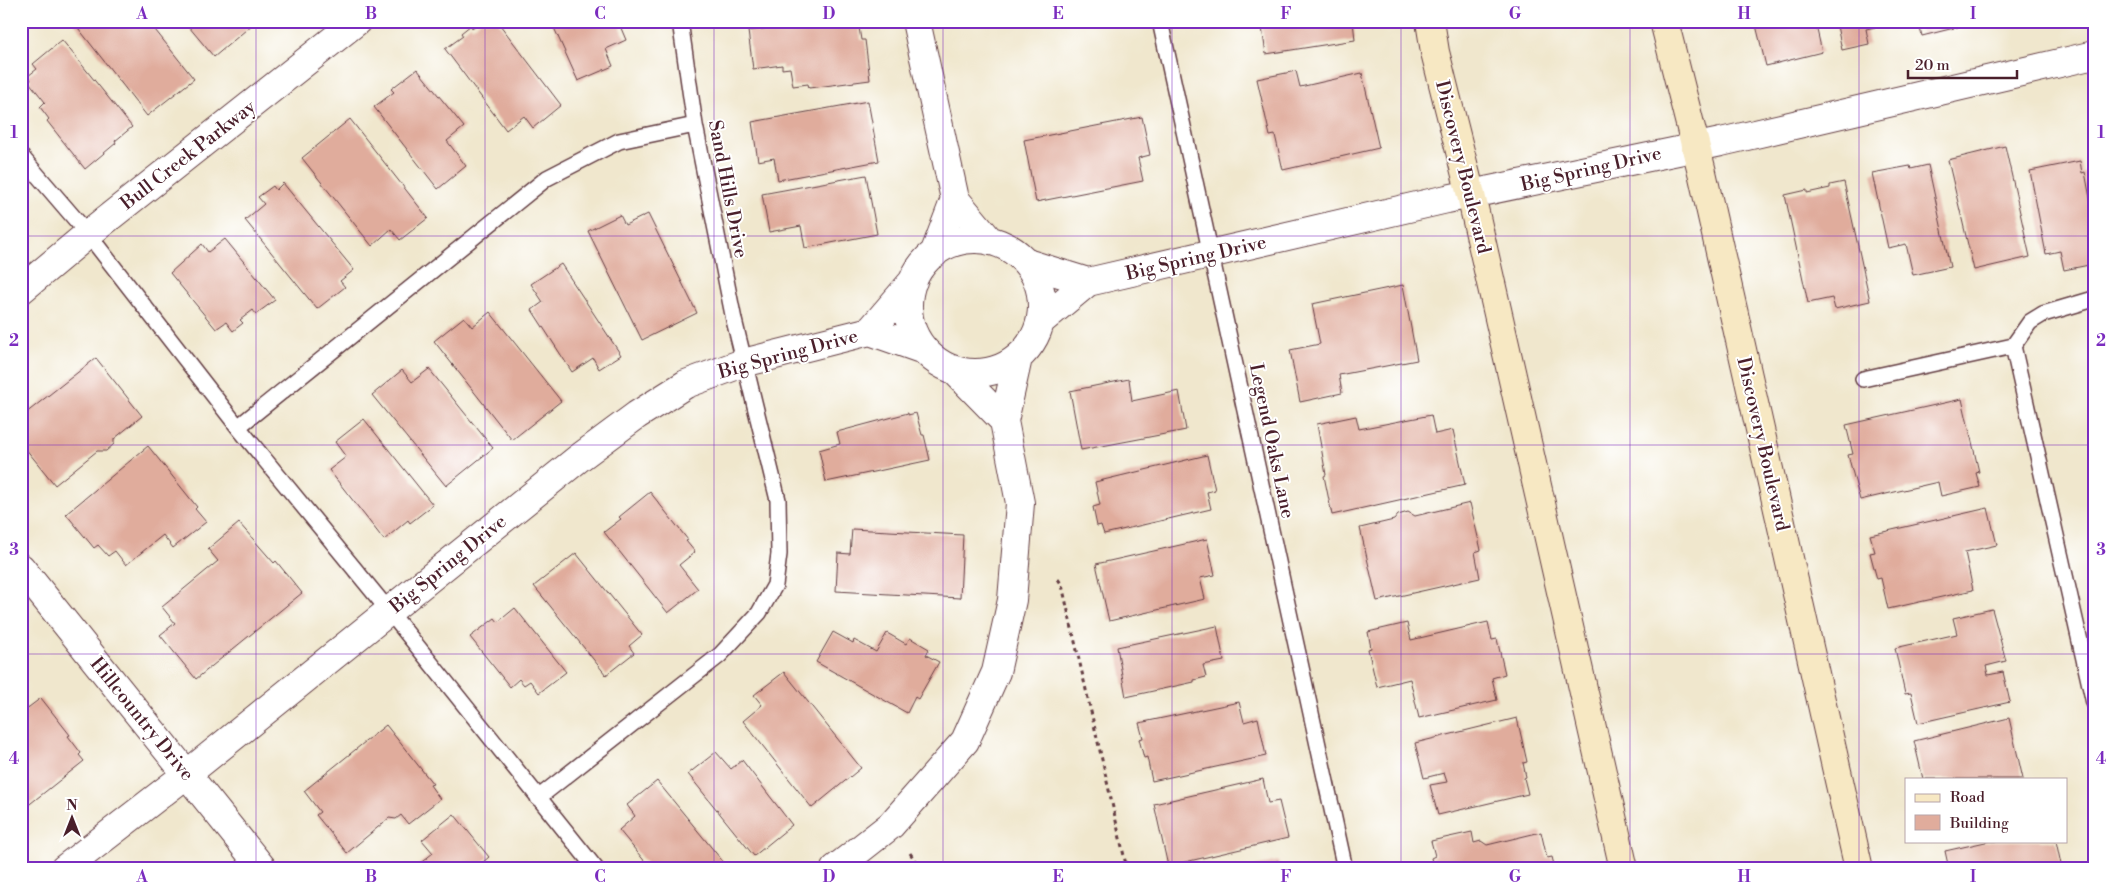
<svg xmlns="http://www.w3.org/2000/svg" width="2115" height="890" viewBox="0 0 2115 890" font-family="'Libre Bodoni',serif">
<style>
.building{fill:#e0ac9c}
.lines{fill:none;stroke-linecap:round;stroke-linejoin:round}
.lane-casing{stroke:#633d43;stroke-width:18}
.street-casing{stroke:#633d43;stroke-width:30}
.secondary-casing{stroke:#633d43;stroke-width:30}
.path{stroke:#633d43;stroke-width:3;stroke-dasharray:4 4;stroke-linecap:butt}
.lane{stroke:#fff;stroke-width:15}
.street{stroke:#fff;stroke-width:28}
.secondary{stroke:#f7e8c3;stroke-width:28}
.grid{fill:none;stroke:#7b2cbf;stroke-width:1;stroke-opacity:0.55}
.labels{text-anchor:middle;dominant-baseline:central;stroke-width:4;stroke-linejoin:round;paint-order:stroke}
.street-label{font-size:19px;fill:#4a1f2b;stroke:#fff}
.neatline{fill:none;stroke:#7b2cbf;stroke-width:2}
.grid-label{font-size:16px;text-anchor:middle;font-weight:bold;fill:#7b2cbf}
</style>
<rect width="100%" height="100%" fill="#fff"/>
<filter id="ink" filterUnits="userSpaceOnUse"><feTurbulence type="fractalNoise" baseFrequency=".02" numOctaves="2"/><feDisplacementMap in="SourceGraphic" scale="10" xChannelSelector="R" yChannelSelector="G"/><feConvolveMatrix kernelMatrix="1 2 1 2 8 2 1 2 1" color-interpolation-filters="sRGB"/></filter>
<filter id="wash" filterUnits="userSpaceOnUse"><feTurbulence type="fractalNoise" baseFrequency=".0096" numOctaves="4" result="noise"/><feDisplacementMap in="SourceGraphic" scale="20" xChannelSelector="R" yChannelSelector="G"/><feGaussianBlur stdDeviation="1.12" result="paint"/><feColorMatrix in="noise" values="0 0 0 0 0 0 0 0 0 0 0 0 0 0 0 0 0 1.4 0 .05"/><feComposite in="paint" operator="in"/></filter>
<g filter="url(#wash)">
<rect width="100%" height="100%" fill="#f0e7cd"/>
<g id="blocks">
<path class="building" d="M79 21H148L194 79 147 116 75 24Z
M184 21H251L253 24 214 57Z
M481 21H497L561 105 533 128 524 116 506 130 445 49 463 36 461 33 471 25 472 28Z
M551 21H618L626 40 606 49 613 66 578 81Z
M817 21H858L861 40H865L870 80 809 88 808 84 793 86 790 68 782 69V65L753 69 748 31Z
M1261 21H1353L1355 40 1266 54Z
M1755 21H1815L1822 52 1766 66Z
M1836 21H1891V24L1866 29 1869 44 1842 50Z
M1918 21H1978V22L1922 36Z
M62 40 132 127 115 141 116 143 85 169 47 121 49 119 40 107 45 102 29 82 31 80 28 76 37 69 33 64Z
M417 69 464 127 447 141 466 166 438 189 374 107 394 92 391 89Z
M1296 71 1300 87 1362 73 1379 148 1283 170 1275 135 1270 136 1257 79Z
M868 101 879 161 778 180 774 158 758 161 752 122Z
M1142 117 1150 155 1138 158 1143 181 1036 202 1024 140Z
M350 119 428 218 400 240 391 229 372 246 302 158Z
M2005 146 2030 257 1974 270 1948 160Z
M2080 161 2082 173 2085 172 2094 219V226H2091L2094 241V264L2064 270 2060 251 2046 254 2030 171Z
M1928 165 1950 267 1913 275 1906 244 1888 248 1872 173 1910 166 1911 169Z
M866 175 877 234 805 248 801 226 769 232 762 194Z
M1844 182 1870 301 1835 309 1832 298 1808 303 1785 195 1807 190V193L1830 188V185Z
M283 183 354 270 340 281 345 287 317 309 245 220 264 204 258 197 273 186 276 190Z
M648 214 697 313 642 340 588 231 620 215 625 225Z
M225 239 275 300 256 314 253 310 240 320 243 323 233 331 226 322 216 329 170 273 202 244 208 252Z
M561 264 621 355 599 369 593 358 572 372 532 310 543 302 531 284Z
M1403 285 1417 360 1339 375 1342 393 1300 402 1290 350 1320 344 1312 304Z
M490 312 561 401 512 440 434 341 464 317 472 327Z
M96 358 142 416 114 439V444L106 451H97L55 485 21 443V417Z
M429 369 493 448 446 486 372 395 402 370 412 382Z
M1129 379 1132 401 1179 391 1186 430 1081 450 1070 391Z
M1962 399 1979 472 1976 473 1980 487 1941 496 1938 482 1860 500 1848 455 1853 454 1846 425Z
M908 413V415L916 413 922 435H924L930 460 826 482 819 450 840 444 837 432Z
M1431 415 1435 434 1453 430 1465 485 1332 515 1324 476 1326 475 1317 424 1356 416 1359 429Z
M364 419 433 505 410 523 408 520 384 540 329 470 346 457 335 442Z
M148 446 197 507 195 509 206 522 173 548 163 535 126 565 115 551 108 556 98 545 94 548 66 514Z
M1207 455 1215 490 1207 492 1211 509 1104 534 1101 525 1097 526 1093 507 1100 505 1095 482Z
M650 492 688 540 686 541 695 552 679 565 698 589 668 613 604 532 621 519 619 517Z
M1470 503 1481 550 1475 552 1480 578 1377 601 1360 528 1394 520 1398 515 1408 512 1415 516Z
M1988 508 1997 545 1965 552 1973 590 1888 609 1881 578 1877 579 1870 553 1875 552 1870 535Z
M239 523 274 563 276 561 302 593 196 679 160 635 175 623 162 607 218 561 208 549Z
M852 529 963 535 960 598 836 591 838 553 850 554Z
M1207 539 1215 575 1200 578 1205 599 1109 621 1096 564Z
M576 553 642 635 629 646 634 653 606 675 534 586Z
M515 608 566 672 539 693 530 681 524 685 519 679 510 687 470 637 495 618 498 622Z
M1992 609 2006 661 1986 666 1988 675 2003 672 2010 702 1918 723 1911 693 1905 694 1895 648 1957 634 1953 618Z
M1488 622 1492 640 1497 639 1505 674 1492 678 1497 700 1419 718 1410 679 1377 687 1368 649 1371 648 1368 632 1407 623 1411 640Z
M1217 626 1224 661 1203 665 1206 677 1194 680V682L1126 697 1117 647Z
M833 632 853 643 854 640 876 652 887 633 906 644 910 638 929 649 926 655 939 662 918 699 915 697 907 713 816 662Z
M784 672 861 768 812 808 743 721 762 705 754 695Z
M41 698 70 735 68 736 81 753 79 755 84 761 21 811V713Z
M1239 702 1244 722 1258 718 1266 756 1152 781 1147 757 1144 758 1139 739 1143 738 1139 723Z
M1517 718 1527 762 1523 763 1526 777 1524 778 1528 794 1438 815 1430 785 1447 782 1444 773 1424 778 1415 743Z
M2009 718 2023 779H1923L1914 741Z
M386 725 433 784 430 785 440 799 408 824 401 815 396 819 389 818 347 853 316 815 320 812 304 791Z
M716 752 731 769 742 760 792 825 754 856 688 774Z
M1263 779 1268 803 1279 801 1288 838 1168 866 1154 804Z
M657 781 729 869H651L619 830 635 816 627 805Z
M454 814 489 857 475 869H413L433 853 422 840Z
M1472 832 1474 843 1481 841 1487 845 1541 832 1547 858 1552 857 1555 869H1434L1431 858 1435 856 1431 841Z
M1990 841H2056L2062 869H1949L1945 851Z
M1278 861 1280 869H1247L1246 868Z"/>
</g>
</g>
<g filter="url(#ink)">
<use href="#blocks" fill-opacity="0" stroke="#633d43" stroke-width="1"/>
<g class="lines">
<g class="lane-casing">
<path id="lane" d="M1160 21 1345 869
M21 156 88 234 238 427 389 611 596 869
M2094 299 2043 314 2030 322 2013 346 2094 703
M1863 379 2013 346
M238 427 547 178 619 141 695 125
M538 798 720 655 759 613 775 585 779 554 778 500 734 320 695 125 680 21"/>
</g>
<g class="street-casing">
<path id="street" d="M916 21 955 199 990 241
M908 306a67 67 0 1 1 134 0a67 67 0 1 1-134 0Z
M934 254 955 199
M1027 263 1088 282 1447 199 1721 142 2094 55
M21 290 88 234 357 21
M1041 321 1088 282
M870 331 913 281
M954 370 1004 421
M21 568 263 869
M64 869 187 774 579 458 637 415 686 384 743 363 870 331 924 350
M835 869 891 825 965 741 996 672 1012 600 1020 503 1004 421 1018 358"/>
</g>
<g class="secondary-casing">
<path id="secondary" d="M1430 21 1435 52 1471 195 1624 869
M1664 21 1702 172 1859 869"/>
</g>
<path class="path" d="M1058 579 1062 585 1127 869
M910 853 921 869"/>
<use href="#lane" class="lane"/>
<use href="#street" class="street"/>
<use href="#secondary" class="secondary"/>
</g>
</g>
<path class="grid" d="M256 21V869M485 21V869M714 21V869M943 21V869M1172 21V869M1401 21V869M1630 21V869M1859 21V869M21 236H2094M21 445H2094M21 654H2094"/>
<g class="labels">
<g class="street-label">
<text transform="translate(188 155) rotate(-38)">Bull Creek Parkway</text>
<text transform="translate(1463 167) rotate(76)">Discovery Boulevard</text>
<text transform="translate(1591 169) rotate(-13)">Big Spring Drive</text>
<text transform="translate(728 189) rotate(79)">Sand Hills Drive</text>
<text transform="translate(1196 258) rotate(-13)">Big Spring Drive</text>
<text transform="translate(788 354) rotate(-15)">Big Spring Drive</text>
<text transform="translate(1272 441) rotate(78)">Legend Oaks Lane</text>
<text transform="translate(1763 444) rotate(77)">Discovery Boulevard</text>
<text transform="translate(448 564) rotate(-39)">Big Spring Drive</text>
<text transform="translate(142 719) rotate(51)">Hillcountry Drive</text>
</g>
</g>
<rect width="2115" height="890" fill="none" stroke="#fff" stroke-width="55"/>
<rect x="1905" y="778" width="162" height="65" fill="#ffffff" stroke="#b7a5aa"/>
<rect x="1915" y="794" width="25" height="8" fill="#f7e8c3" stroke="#b7a5aa"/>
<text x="1950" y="802" font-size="15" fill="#4a1f2b">Road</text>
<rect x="1915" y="815" width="25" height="15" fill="#e0ac9c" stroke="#b7a5aa"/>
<text x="1950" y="828" font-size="15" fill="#4a1f2b">Building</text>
<g transform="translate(72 818)" stroke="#ffffff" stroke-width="4" paint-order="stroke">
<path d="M0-4L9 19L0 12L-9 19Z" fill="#4a1f2b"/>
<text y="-8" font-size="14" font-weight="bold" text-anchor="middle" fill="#4a1f2b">N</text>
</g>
<path d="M1908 70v8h109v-8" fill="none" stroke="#4a1f2b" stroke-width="2.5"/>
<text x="1915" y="70" font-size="15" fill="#4a1f2b" stroke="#ffffff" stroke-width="4" paint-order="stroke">20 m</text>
<rect x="28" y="28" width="2060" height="834" class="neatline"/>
<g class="grid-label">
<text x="142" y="19">A</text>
<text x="371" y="19">B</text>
<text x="600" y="19">C</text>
<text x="829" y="19">D</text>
<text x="1058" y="19">E</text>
<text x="1286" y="19">F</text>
<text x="1515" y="19">G</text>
<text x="1744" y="19">H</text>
<text x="1973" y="19">I</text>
<text x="14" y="138">1</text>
<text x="2101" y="138">1</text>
<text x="14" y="346">2</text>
<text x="2101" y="346">2</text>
<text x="14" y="555">3</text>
<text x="2101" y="555">3</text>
<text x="14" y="764">4</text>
<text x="2101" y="764">4</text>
<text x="142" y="882">A</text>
<text x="371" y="882">B</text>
<text x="600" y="882">C</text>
<text x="829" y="882">D</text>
<text x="1058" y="882">E</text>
<text x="1286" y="882">F</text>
<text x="1515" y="882">G</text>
<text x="1744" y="882">H</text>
<text x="1973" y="882">I</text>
</g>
</svg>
